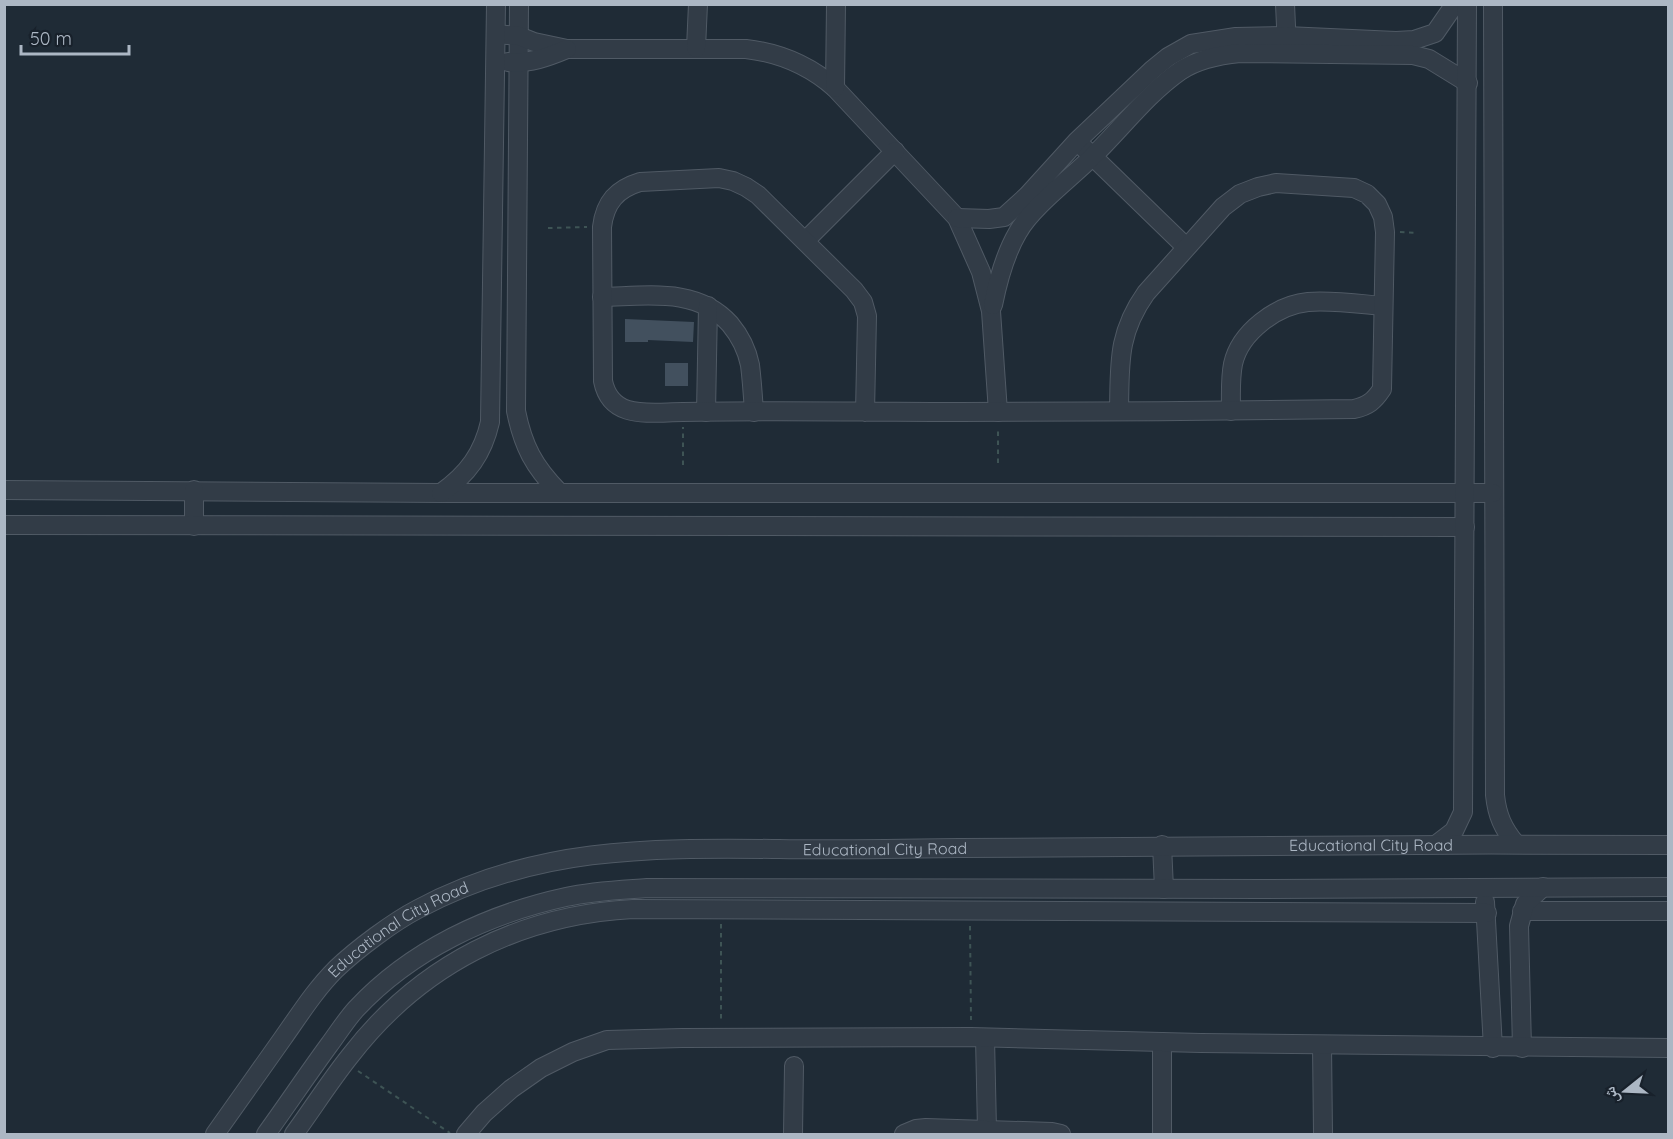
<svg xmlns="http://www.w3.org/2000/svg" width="1673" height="1139" viewBox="0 0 1673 1139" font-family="Quicksand,'Noto Naskh Arabic',sans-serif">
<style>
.building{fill:#42505e}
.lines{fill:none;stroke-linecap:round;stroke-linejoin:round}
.minor-casing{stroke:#505a65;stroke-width:20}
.path{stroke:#3e5455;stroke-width:2;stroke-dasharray:4.5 4.5;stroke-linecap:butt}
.minor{stroke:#323c47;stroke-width:18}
.labels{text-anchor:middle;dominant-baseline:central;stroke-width:5;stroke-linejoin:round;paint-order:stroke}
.street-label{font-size:16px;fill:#acb7c4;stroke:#18212b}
</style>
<rect width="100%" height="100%" fill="#1f2b36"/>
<path class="building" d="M625 319 694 322 693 342 648 340V342H625Z
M665 363H688V386H665Z"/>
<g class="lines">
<g class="minor-casing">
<g id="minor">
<path d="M519 4 516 411C523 446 534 467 559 492"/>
<path d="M1285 4 1287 48"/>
<path d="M1493 4 1495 795C1497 815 1503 829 1516 844"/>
<path d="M496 34 519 36 534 42 567 49H746C781 53 809 65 835 88L957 218 981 272 991 311 998 412"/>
<path d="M696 48 698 4"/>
<path d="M508 62C529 64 548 57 567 49"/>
<path d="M835 88 836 4"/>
<path d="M1084 148 1186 247"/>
<path d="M957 218 989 219 1004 217 1027 196 1077 141 1152 70 1168 57 1191 44 1236 37 1286 36 1396 41 1414 40 1435 33 1455 4"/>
<path d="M805 241 895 151"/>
<path d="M602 297C647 296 697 287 730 324 740 336 747 350 750 365 752 381 753 397 754 412"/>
<path d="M993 305C998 280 1005 254 1018 232 1032 207 1071 178 1092 157 1121 129 1147 94 1180 71 1198 59 1219 55 1240 53L1413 55 1429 59 1468 83"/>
<path d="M1231 411C1231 395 1230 379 1233 364 1240 332 1277 305 1308 302 1331 300 1360 304 1383 306"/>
<path d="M706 412 708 306"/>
<path d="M865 412 867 316 863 302 854 290 758 195 746 187 733 181 719 178 640 182C617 189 605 202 602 227L603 381C611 421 651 412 683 412 775 410 867 412 960 412 1091 412 1223 411 1354 409 1368 406 1374 401 1382 389L1385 232 1383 217 1377 204 1367 194 1354 188 1276 183 1258 187 1240 194 1223 207 1146 293C1117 334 1120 364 1119 411"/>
<path d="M4 490 441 493H1493"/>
<path d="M194 490V526"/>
<path d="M441 493C468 474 483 453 490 422L496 4"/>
<path d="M4 525 1465 527"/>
<path d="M1437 844 1454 831 1463 812 1467 4"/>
<path d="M1162 845 1164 889"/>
<path d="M1485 902 1493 1048"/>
<path d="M1522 911H1668"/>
<path d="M985 1038 987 1130"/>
<path d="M1162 1042V1134"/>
<path d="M1322 1045 1323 1134"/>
<path d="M1522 1048 1519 926 1525 904 1543 887"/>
<path id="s1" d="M215 1134C238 1102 260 1070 283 1038 300 1014 315 990 336 969 357 949 393 922 418 909 536 846 650 848 779 849 839 850 899 849 960 848 1196 845 1432 844 1668 845"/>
<path d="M266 1134C287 1105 307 1075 329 1045 338 1033 346 1020 356 1009 411 950 488 914 566 897 593 891 620 890 647 888L1266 889 1668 887"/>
<path d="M294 1134C313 1108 330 1081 350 1056 420 965 519 915 633 909L1487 913"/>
<path d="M466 1134 484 1113 511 1089 541 1068 573 1052 607 1040 682 1038 971 1037 1201 1043 1668 1048"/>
<path d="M793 1134 794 1066"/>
<path d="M904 1134 916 1129 926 1128 1052 1132 1061 1134"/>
</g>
</g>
<path class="path" d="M548 228 587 227
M1400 232 1418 233
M998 463V427
M683 465V427
M721 924V1020
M970 926 971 1020
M358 1071 450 1133"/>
<use href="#minor" class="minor"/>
</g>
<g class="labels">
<g class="street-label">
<text stroke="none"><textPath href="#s1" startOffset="1269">Educational City Road</textPath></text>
<text stroke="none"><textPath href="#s1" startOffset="783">Educational City Road</textPath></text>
<text stroke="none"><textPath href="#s1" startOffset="279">Educational City Road</textPath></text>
</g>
</g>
<rect width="1673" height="1139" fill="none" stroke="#acb7c4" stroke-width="12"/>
<g transform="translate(1625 1091) rotate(252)" stroke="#18212b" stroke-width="4.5" paint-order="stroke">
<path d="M0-4.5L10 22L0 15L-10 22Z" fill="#acb7c4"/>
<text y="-9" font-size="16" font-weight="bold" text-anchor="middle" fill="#acb7c4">ش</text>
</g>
<path d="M21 45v9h108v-9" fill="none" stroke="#acb7c4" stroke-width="3"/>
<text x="30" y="45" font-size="18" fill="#acb7c4" stroke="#18212b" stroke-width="4.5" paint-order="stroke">50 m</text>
</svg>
